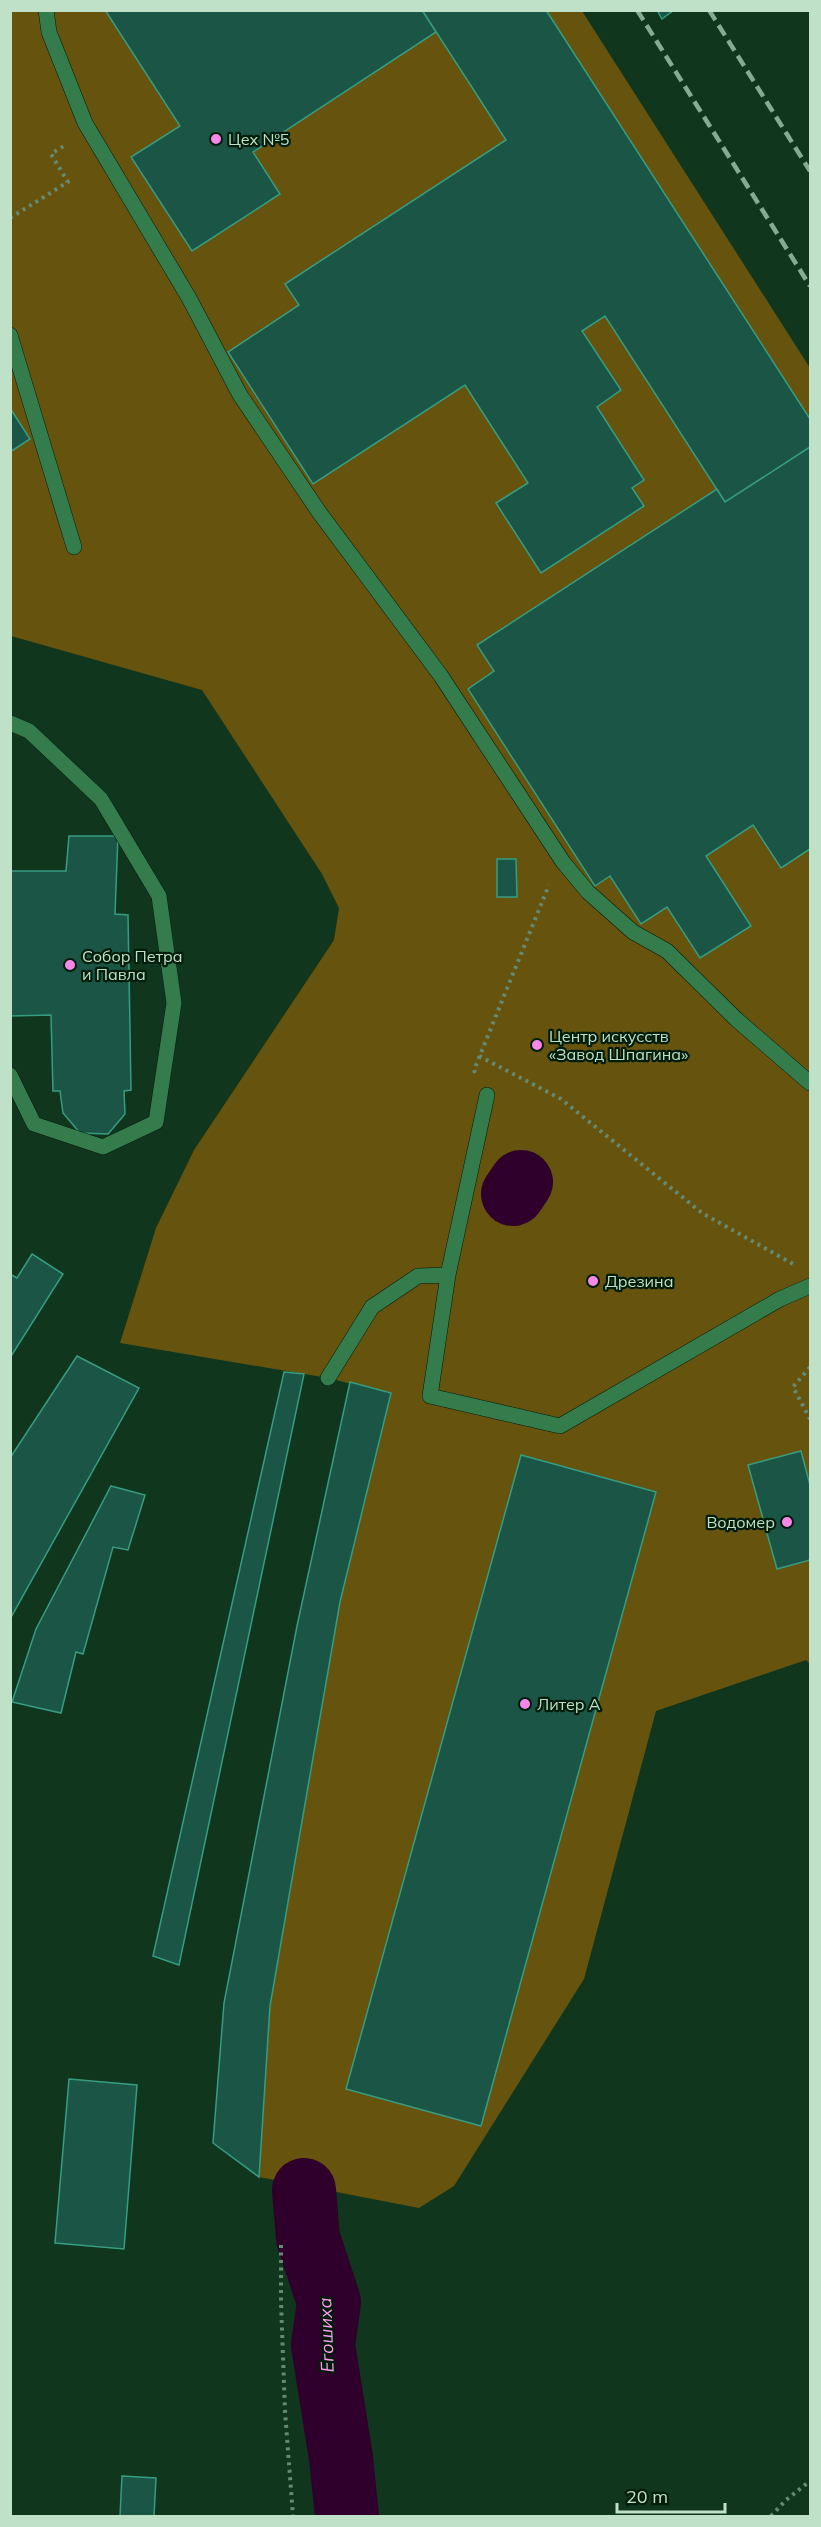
<svg xmlns="http://www.w3.org/2000/svg" width="821" height="2527" viewBox="0 0 821 2527" font-family="Mulish,sans-serif">
<style>
.green{fill:#65530e}
.lines{fill:none;stroke-linecap:round;stroke-linejoin:round}
.river{stroke:#2f002b;stroke-width:64}
.building{fill:#1a5546;stroke:#369d82;stroke-width:1.5}
.minor-casing{stroke:#051b0c;stroke-width:16}
.path{stroke:#658a71;stroke-width:4;stroke-dasharray:3 4.5;stroke-linecap:butt}
.minor{stroke:#357c4d;stroke-width:15}
.rail{stroke:#87ab92;stroke-width:4.5;stroke-dasharray:12 6;stroke-linecap:butt}
.poi-dot{fill:#f987e9;stroke:#001c0a;stroke-width:2}
.labels{text-anchor:middle;dominant-baseline:central;stroke-width:4.5;stroke-linejoin:round;paint-order:stroke}
.poi-label{font-size:16px;fill:#bee1c7;stroke:#001c0a;text-anchor:start}
.water-label{font-size:18px;font-style:italic;fill:#ff9cf0;stroke:#001c0a}
</style>
<rect width="100%" height="100%" fill="#10361e"/>
<path class="green" d="M10 11H582L810 368V1664L806 1660 656 1711 584 1979 454 2186 419 2208 259 2177 270 2006 340 1602 391 1394 328 1378 120 1343 156 1228 194 1150 334 940 339 908 322 874 202 690 11 636Z"/>
<g class="lines">
<path class="river" d="M513 1194 521 1182
M304 2190 308 2238 329 2302 323 2345 341 2458 347 2516"/>
</g>
<path class="building" d="M105 10H422L436 32 253 152 280 194 192 251 131 157 180 126Z
M422 10H546L810 419V447L725 502 605 316 582 331 621 390 597 407 644 480 632 488 644 506 541 573 496 503 528 483 465 385 313 484 228 352 299 305 285 284 506 140Z
M657 10H674L662 19Z
M10 408 30 439 10 452Z
M810 447V849L781 868 753 825 706 856 751 926 700 958 667 907 641 924 610 876 595 886 468 689 494 671 477 645 717 489 725 502Z
M69 836H118L115 914 128 915 131 1090 124 1091 125 1114 108 1134 80 1133 63 1113 60 1091H53L51 1015 10 1016V871H66Z
M497 859H516L517 897H497Z
M32 1254 63 1274 10 1358V1274L17 1278Z
M77 1356 139 1388 10 1619V1458Z
M284 1372 304 1374 179 1965 153 1956Z
M350 1382 391 1393 340 1602 270 2006 259 2177 213 2143 224 2003 297 1626Z
M801 1451 810 1485V1560L777 1569 748 1465Z
M521 1455 656 1492 481 2126 346 2089Z
M111 1486 145 1495 128 1550 113 1547 83 1654 76 1652 61 1713 12 1702 36 1629Z
M69 2079 137 2085 124 2249 55 2243Z
M122 2476 156 2478 154 2516H120Z"/>
<g class="lines">
<g class="minor-casing">
<path id="minor" d="M46 10 49 32 85 123 189 298 240 395 319 512 441 676 563 862 588 892 633 932 667 951 736 1019 810 1083
M10 335 74 547
M10 723 29 731 101 799 159 896 174 1003 156 1122 103 1147 34 1124 10 1075
M487 1095 448 1275 430 1396 560 1426 780 1299 810 1286
M328 1378 372 1307 418 1276 448 1275"/>
</g>
<path class="path" d="M10 218 68 182 51 154 67 144
M479 1056 561 1099 702 1213 795 1265
M475 1073 474 1070 549 885
M810 1367 793 1387 810 1419
M281 2245V2302L285 2411 293 2516
M771 2516 786 2500 810 2481"/>
<use href="#minor" class="minor"/>
<path class="rail" d="M637 10 810 286
M709 10 810 171"/>
</g>
<g class="poi-dot">
<circle cx="216" cy="139" r="6"/>
<circle cx="70" cy="965" r="6"/>
<circle cx="537" cy="1045" r="6"/>
<circle cx="593" cy="1281" r="6"/>
<circle cx="787" cy="1522" r="6"/>
<circle cx="525" cy="1704" r="6"/>
</g>
<g class="labels">
<g class="poi-label">
<text x="228" y="139">Цех №5</text>
<text x="82" y="956">Собор Петра<tspan x="82" dy="18">и Павла</tspan></text>
<text x="549" y="1036">Центр искусств<tspan x="549" dy="18">«Завод Шпагина»</tspan></text>
<text x="605" y="1281">Дрезина</text>
<text x="775" y="1522" text-anchor="end">Водомер</text>
<text x="537" y="1704">Литер А</text>
</g>
<g class="water-label">
<text transform="translate(326 2335) rotate(-92)">Егошиха</text>
</g>
</g>
<rect width="821" height="2527" fill="none" stroke="#bee1c7" stroke-width="24"/>
<path d="M617 2503v9h108v-9" fill="none" stroke="#bee1c7" stroke-width="3"/>
<text x="626" y="2503" font-size="18" fill="#bee1c7" stroke="#001c0a" stroke-width="4.5" paint-order="stroke">20 m</text>
</svg>
